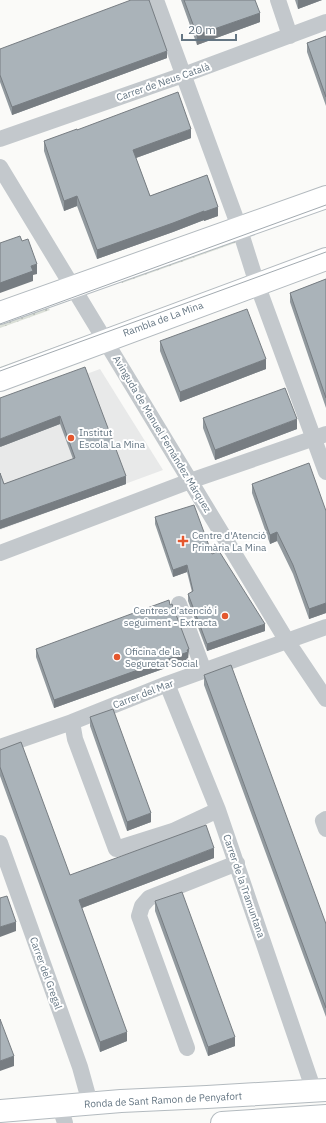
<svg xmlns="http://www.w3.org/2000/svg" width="326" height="1123" viewBox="0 0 326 1123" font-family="'IBM Plex Sans',sans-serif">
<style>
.built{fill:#e8e9e9}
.grass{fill:url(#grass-dots)}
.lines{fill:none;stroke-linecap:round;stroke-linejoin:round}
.secondary-casing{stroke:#b3babf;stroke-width:24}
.street{stroke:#c3c8cc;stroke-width:16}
.secondary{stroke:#fff;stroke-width:22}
.tram{stroke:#a2aab0;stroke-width:1}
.wall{fill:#929a9f}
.shaded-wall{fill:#777d82}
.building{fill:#aab3b9;stroke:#777d82}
.poi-dot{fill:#e4572e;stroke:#fff;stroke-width:1.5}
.labels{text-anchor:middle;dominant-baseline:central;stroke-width:4;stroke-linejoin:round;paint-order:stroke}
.street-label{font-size:10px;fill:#657683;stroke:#fff}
.poi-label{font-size:10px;fill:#657683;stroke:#fff;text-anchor:start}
</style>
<defs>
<pattern id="grass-dots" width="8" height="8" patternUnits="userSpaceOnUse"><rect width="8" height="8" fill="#dadfd7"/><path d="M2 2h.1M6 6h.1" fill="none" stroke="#b4b9b4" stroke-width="1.8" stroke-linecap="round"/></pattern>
</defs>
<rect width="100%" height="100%" fill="#fafaf8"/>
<path class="built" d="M100 369 163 470 0 530V406Z"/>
<path class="grass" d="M235 234 238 242 122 283 117 276Z
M44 303 50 310 0 328V319Z
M69 342 72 350 0 376V367Z"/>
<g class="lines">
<g class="secondary-casing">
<path id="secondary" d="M0 313 326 197
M0 380 326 259
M0 1111 121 1101 207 1097 326 1090
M222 1123 326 1116"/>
</g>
<path class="street" d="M156 0 239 227 257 284 326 472
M278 0 290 36
M0 139 186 74 326 22
M0 167 287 641 326 699
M0 553 190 481 326 434
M179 604 204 671
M167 684 218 810 314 1091
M72 722 75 739 116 849 173 831 218 810
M0 747 72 722 167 684 326 627
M326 819 323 821 326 829
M0 843 80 1067 90 1103
M187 1048 139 916 142 906 149 898 237 863
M60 1107 65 1123"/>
<use href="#secondary" class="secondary"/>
<path class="tram" d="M0 324 326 205
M0 371 326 252"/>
</g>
<path class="wall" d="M181 0H255L260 22 197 45Z
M295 0H322L298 9Z
M326 36V106L307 52V43Z
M0 49 167 58 12 115 0 82Z
M77 130 191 138 136 158 150 196 207 175 218 216 204 221V220L173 232 97 259 77 206 64 211 44 151V141Z
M326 279V408L290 302V293Z
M160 341 266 369 180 402 160 351Z
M85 367 126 484 0 529V473L4 484 73 459 60 424 0 447Z
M203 418 297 429 215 460 203 428Z
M252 484 326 511V613L309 619 293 574 277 541 270 544 252 493Z
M155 517 212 554 265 631 207 651 188 601V594L192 592 187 572 173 577 155 524Z
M36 649 189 657H188V660L54 708 36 657Z
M204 675 326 924V1017L204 685Z
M90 717 151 822 127 831 90 726Z
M0 750 70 875 214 858 82 908 127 1041 100 1052 0 776Z
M155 901 235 1046 208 1056 155 911Z"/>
<path class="shaded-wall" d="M298 0H322L298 9Z
M260 13V22L197 45V35Z
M167 51V58L12 115V107Z
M191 129V138L133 159V150Z
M77 196V206L64 211V201Z
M218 207V216L204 221V212Z
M204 211V220L173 232 97 259V250Z
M37 264V274L33 275V281L0 293V283L31 266Z
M266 359V369L180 402V392Z
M60 416V424L0 447V439Z
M297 419V429L215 460V450Z
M126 476V484L0 529V521Z
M277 532V541L270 544V535Z
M187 565V572L173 577V570Z
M326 603V613L309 619V609Z
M265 624V631L207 651V644Z
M189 649 188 660 54 708V700Z
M151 813V822L127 831V822Z
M214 848V858L79 909V900Z
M16 922V931L0 937V927Z
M127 1032V1041L100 1052V1042Z
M235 1037V1046L208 1056V1047Z
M14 1056V1066L0 1071V1061Z"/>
<path class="building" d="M131 0H149L167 51 12 107 0 75V49Z
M184 0H255L260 13 197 35Z
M326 36V97L307 43Z
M178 92 191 129 133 150 150 196 207 175 218 207 204 212V211L173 223 97 250 77 196 64 201 44 141 77 129V130Z
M20 236 22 241 28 239 37 264 31 266 33 271 0 283V243Z
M326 279V398L290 293Z
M247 309 266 359 180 392 160 341Z
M85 367 126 476 0 521V473L4 484 75 458 60 416 0 439V398Z
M285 388 297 419 215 450 203 418Z
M309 463 326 511V603L309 609 293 565 277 532 270 535 252 484Z
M194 505 212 554 219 551 265 624 207 644 188 594 193 591 187 565 173 570 155 517Z
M169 600 170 605 172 604 189 649 187 650 188 652 54 700 36 649Z
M231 665 326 924V1008L204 675Z
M113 709 151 813 127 822 90 717Z
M21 742 70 875 206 825 214 848 79 900 127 1032 100 1042 0 767V750Z
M182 892 235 1037 208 1047 155 901Z
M7 896 16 922 0 927V898Z
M0 1019 14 1056 0 1061Z"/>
<g class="poi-dot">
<circle cx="71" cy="438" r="4"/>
<path d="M181 535h4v4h4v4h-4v4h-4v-4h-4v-4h4z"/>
<circle cx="225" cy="616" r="4"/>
<circle cx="117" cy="657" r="4"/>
</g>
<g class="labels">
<g class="street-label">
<text transform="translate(163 82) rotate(-19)">Carrer de Neus Català</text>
<text transform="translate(163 319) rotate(-20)">Rambla de La Mina</text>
<text transform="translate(162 434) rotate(59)">Avinguda de Manuel Fernández Márquez</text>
<text transform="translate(143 694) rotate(-21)">Carrer del Mar</text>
<text transform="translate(244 886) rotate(71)">Carrer de la Tramuntana</text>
<text transform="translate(46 973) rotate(70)">Carrer del Gregal</text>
<text transform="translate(163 1100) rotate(-3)">Ronda de Sant Ramon de Penyafort</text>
</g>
<g class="poi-label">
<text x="79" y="432">Institut<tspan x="79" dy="12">Escola La Mina</tspan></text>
<text x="192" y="535">Centre d'Atenció<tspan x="192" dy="12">Primària La Mina</tspan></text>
<text x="217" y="610" text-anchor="end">Centres d’atenció i<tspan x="217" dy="12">seguiment - Extracta</tspan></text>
<text x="125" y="651">Oficina de la<tspan x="125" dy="12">Seguretat Social</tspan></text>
</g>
</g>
<path d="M182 34v6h54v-6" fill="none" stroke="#657683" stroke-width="2"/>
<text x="188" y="34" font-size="12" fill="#657683" stroke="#ffffff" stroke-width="3" paint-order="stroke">20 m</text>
</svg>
